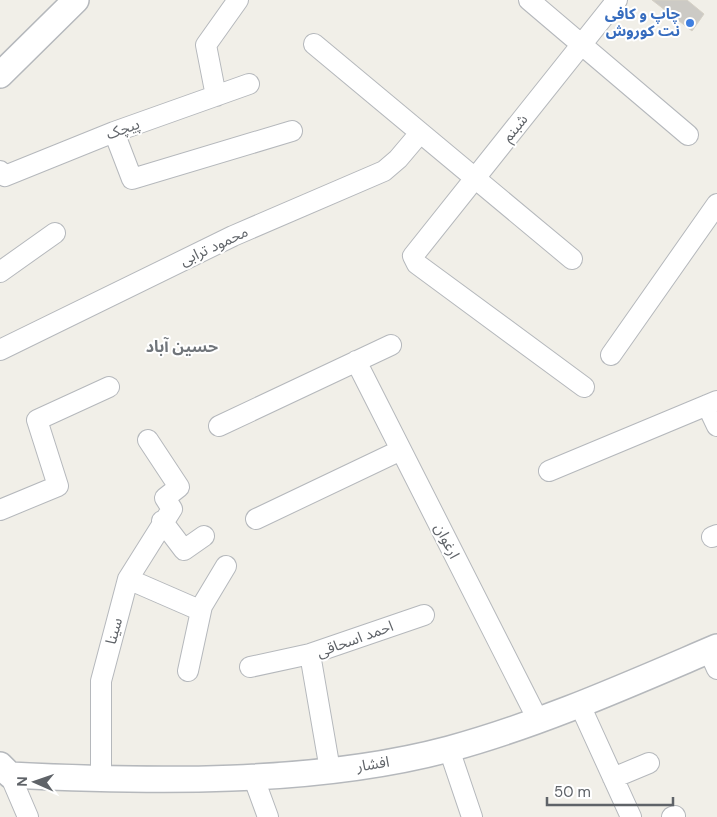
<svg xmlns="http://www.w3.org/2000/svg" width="717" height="817" viewBox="0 0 717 817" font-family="'DM Sans','Noto Sans Arabic',sans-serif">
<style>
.building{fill:#cccac5;stroke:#d6d1c6}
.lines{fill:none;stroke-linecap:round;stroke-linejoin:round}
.minor-casing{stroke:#b5b8bc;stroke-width:22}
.tertiary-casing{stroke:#b5b8bc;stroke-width:28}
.minor{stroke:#fff;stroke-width:20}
.tertiary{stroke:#fff;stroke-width:25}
.shop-dot{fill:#3f7fe0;stroke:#fff;stroke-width:2}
.labels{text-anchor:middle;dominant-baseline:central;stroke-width:4;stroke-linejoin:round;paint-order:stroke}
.shop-label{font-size:15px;font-weight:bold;fill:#366cbe;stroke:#fff;text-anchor:end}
.street-label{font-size:15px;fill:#5f6368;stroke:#fff}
.neighbourhood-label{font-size:16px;font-weight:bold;fill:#70757a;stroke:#fff}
</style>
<rect width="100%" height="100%" fill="#f1efe8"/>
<path class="building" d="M652 0H687L704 14 692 31Z"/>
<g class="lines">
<g class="minor-casing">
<path id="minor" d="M529 0 688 135
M314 44 572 259
M216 96 206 45 238 0
M114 132 132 179 292 131
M0 171 5 176 114 132 249 84
M0 272 55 233
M0 350 233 236 384 171 398 159 420 133
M611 355 717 204
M356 361 538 720
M584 387 417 264 413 256 617 0
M707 405 717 426
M219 426 391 345
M549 471 717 401
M0 510 58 486 37 420 109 387
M256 519 401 450
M162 521 184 550 204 536
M712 537 717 535
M128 579 197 609 202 606 226 566
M709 651 717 669
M310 654 330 770
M250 667 310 654 424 615
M188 671 202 606
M579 703 631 817
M449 749 472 817
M10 775 28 817
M253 776 268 817
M613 778 649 763
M101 780V681L128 579 172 509 165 498 179 487 148 440
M672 817 675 816"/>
</g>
<g class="tertiary-casing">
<path id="tertiary" d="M0 75 76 0
M0 765 10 775C149 782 314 785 449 749 541 724 630 684 717 647"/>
</g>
<use href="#minor" class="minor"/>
<use href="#tertiary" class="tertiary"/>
</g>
<circle class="shop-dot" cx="690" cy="23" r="5"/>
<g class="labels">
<g class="shop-label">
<text x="680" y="14">چاپ و کافی<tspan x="680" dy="17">نت کوروش</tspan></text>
</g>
<g class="street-label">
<text transform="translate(515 128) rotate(-51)">شبنم</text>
<text transform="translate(123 129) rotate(-20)">پیچک</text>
<text transform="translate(214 246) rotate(-25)">محمود ترابی</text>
<text transform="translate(447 541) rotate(63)">ارغوان</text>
<text transform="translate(114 631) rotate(-75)">سینا</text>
<text transform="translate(355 639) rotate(-20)">احمد اسحاقی</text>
<text transform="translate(373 764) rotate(-9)">افشار</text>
</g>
<g class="neighbourhood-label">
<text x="182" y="346">حسین آباد</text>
</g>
</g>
<g transform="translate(35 782) rotate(272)" stroke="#ffffff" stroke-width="4" paint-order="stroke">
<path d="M0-4L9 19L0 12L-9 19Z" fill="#5f6368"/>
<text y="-8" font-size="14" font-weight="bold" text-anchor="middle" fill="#5f6368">N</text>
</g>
<path d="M547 797v8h126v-8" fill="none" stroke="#5f6368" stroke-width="2.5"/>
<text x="554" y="797" font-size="15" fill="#5f6368" stroke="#ffffff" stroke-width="4" paint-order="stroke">50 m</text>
</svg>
